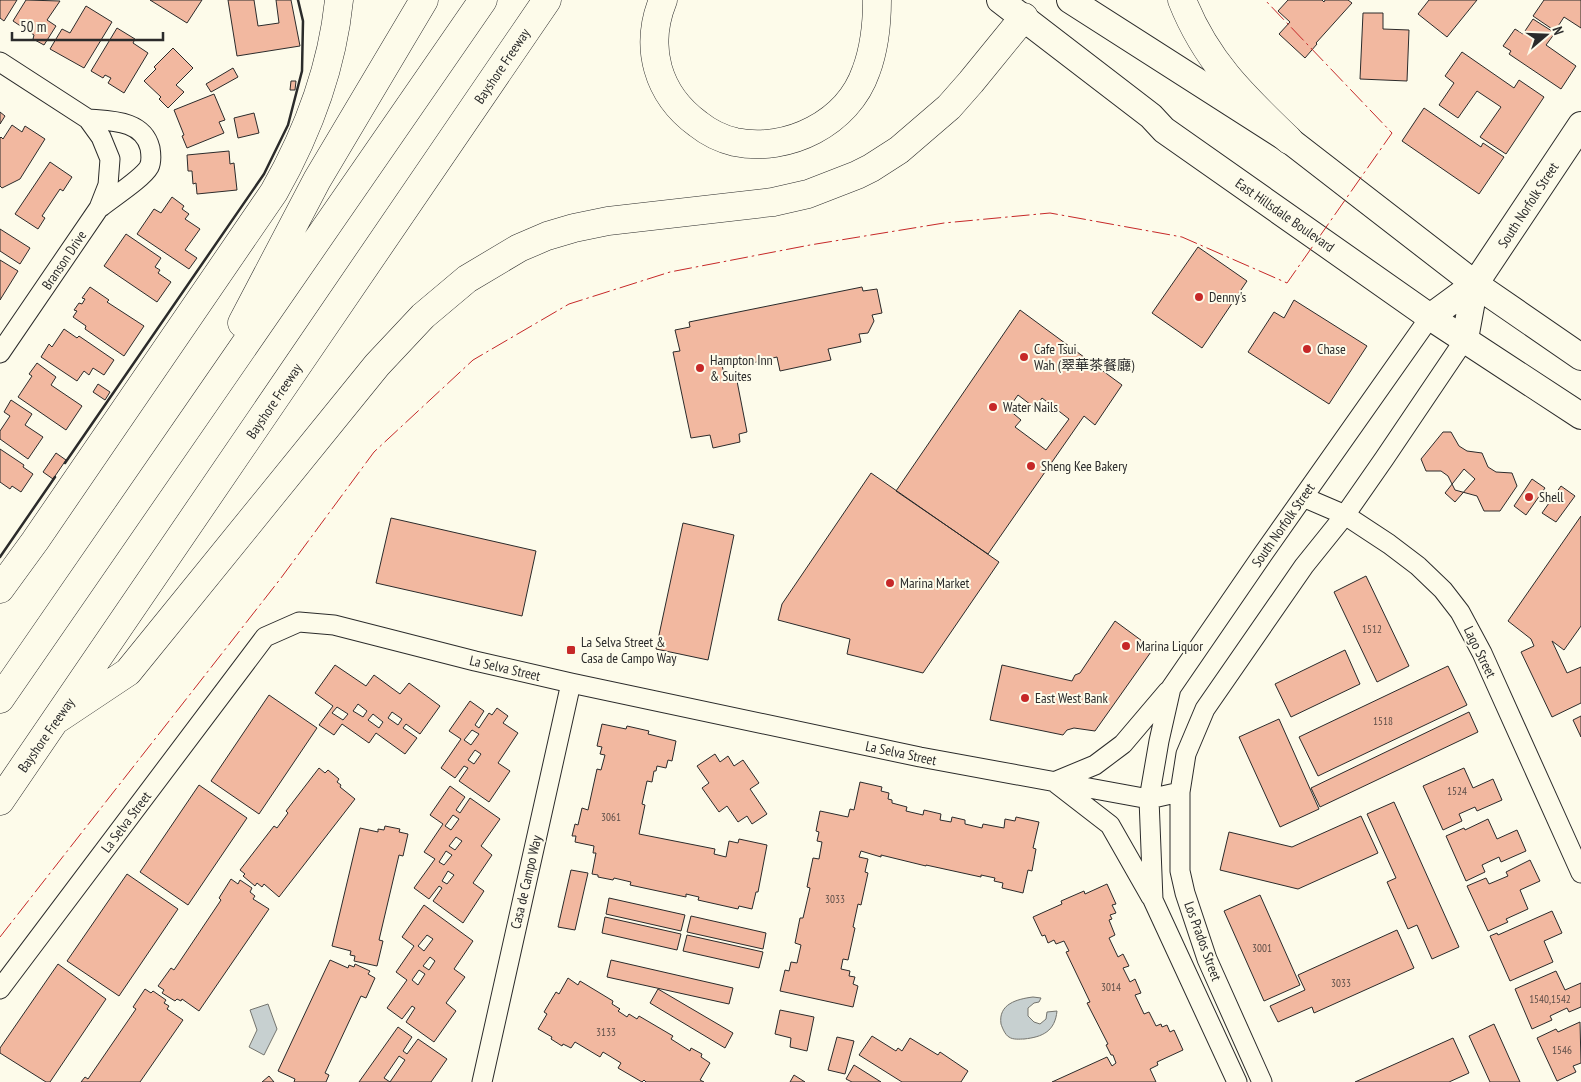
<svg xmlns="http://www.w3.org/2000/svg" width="1581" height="1082" viewBox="0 0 1581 1082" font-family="'PT Sans Narrow','Noto Sans SC',sans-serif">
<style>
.water{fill:#c7d0d0;stroke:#74746e}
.building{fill:#f2b8a0;stroke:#2b2b2b;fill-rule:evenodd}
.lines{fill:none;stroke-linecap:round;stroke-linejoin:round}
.street-casing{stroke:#2b2b2b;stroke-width:21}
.secondary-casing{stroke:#2b2b2b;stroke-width:28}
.highway-casing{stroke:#2b2b2b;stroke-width:29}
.street{stroke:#fdfbea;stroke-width:19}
.secondary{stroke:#fdfbea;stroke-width:26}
.highway{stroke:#fdfbea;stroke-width:28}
.wall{stroke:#2b2b2b;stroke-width:2.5}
.power{stroke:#c62828;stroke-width:1;stroke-dasharray:18 4 2.5 4;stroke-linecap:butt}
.poi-dot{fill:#c62828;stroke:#fdfbea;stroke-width:2}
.labels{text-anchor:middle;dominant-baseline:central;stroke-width:4;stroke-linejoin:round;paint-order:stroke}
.number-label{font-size:11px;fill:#5d4e48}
.street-label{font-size:14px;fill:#2b2b2b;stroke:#fdfbea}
.poi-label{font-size:14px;fill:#2b2b2b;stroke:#fdfbea;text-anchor:start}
</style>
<rect width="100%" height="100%" fill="#fdfbea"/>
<path class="water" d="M1033 997 1041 998 1039 1002 1034 1003 1028 1008V1016L1034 1022 1040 1024 1046 1019 1047 1012 1057 1011C1055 1031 1043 1037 1024 1039 1020 1039 1013 1040 1009 1037 1005 1035 1002 1027 1001 1024 998 1004 1017 999 1033 997Z
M268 1004 277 1029 264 1055 249 1047 257 1030 250 1010Z"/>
<path class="building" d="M0 0H17L4 21 0 18Z
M26 0 60 1 47 20 56 26 44 45 33 39 34 35 13 21Z
M150 0H202L187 23Z
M228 0H254L258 26 279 23 276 0H291L300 46 237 56Z
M1288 0H1322L1324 2 1325 0H1348L1352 3 1316 43 1317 44 1305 58 1279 34 1290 22 1278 11Z
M1429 0H1477L1447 37 1418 14Z
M1544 0H1581V28L1564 17 1555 31 1533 16Z
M86 6 112 22 84 68 50 49 62 29 70 33Z
M1363 13H1383V29L1409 30 1407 81 1360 79Z
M1533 19 1555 33 1546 45 1576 66 1561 89 1509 54 1511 51 1503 46 1515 29 1523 34Z
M117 28 135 39 133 43 148 53 124 93 108 83 111 78 105 75 103 78 91 71Z
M173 48 193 68 176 85 184 92 168 108 159 99 161 97 144 81 156 69 154 67Z
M1462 52 1514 88 1519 80 1544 97 1506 154 1480 137 1501 107 1477 91 1458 118 1439 105 1454 83 1445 76Z
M233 68 238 77 211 92 206 84Z
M291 81H296L295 90H290Z
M214 94 225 120 219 122 224 133 187 148 182 136 184 135 174 110Z
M1424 108 1481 147 1483 143 1504 157 1479 194 1402 141Z
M0 112 5 116 0 124Z
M254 113 259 133 238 138 234 118Z
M12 125 22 132 25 126 45 139 20 179 2 188 0 186V138L1 137 3 139Z
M229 151 230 164 234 163 237 190 197 194 196 183 193 184 192 171H188L187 155Z
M50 162 72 177 63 191 60 189 42 216 45 218 38 229 15 214Z
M172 197 184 206 182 209 189 214 185 219 200 229 185 250 197 258 189 269 137 234 154 209 161 213Z
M0 229 30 248 20 264 0 251Z
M126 234 161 258 155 267 160 270 158 273 171 282 157 302 104 266Z
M1198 247 1247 281 1202 348 1152 313Z
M0 260 18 271 0 300Z
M90 287 109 300 107 302 144 326 124 356 85 329 86 326 73 317 77 311 74 310 79 303 82 304 85 299 82 298Z
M862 287 863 291 877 289 882 313 872 315 874 321 868 333 859 334 861 342 828 349 831 360 780 371 777 357 744 365 743 360 722 365 725 378 736 376 747 432 739 434 740 442 713 448 710 435 691 438 673 352 680 351 675 330 690 327 689 322Z
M1294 300 1367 346 1329 404 1248 352 1274 312 1284 318Z
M1020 310 1122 385 1095 425 1084 416 988 554 896 491ZM1018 395 1035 408 1042 398 1069 419 1046 450 1015 427 1021 420 1008 409Z
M64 329 77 338 79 336 114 360 104 375 93 368 89 375 84 371 77 381 41 357 49 344 52 347Z
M37 363 56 377 51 385 82 406 66 430 18 397 32 376 29 374Z
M98 384 110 392 105 400 93 392Z
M11 400 32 414 25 425 43 437 28 459 0 439V431L10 416 4 412Z
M1443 432H1451L1459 446 1467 451 1482 453 1488 467 1496 472 1512 473 1517 486 1500 511H1484L1477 496 1455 490 1448 476 1441 471H1426L1421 459Z
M0 449 24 465 23 467 33 474 21 492 12 486 10 489 0 482Z
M56 453 66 460 53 479 43 472Z
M1464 469 1475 479 1455 502 1445 493Z
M871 473 999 562 923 673 847 654 850 639 778 620 782 604Z
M1532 479 1545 488 1526 515 1514 506Z
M1561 486 1575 496 1556 522 1542 513Z
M1581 516V626L1564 650 1552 641 1567 673 1581 667V703L1552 717 1521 652 1534 646 1531 639 1508 621Z
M391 518 536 551 522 616 376 583Z
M683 523 734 535 708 660 656 649Z
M1366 576 1409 666 1377 682 1334 592Z
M1115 621 1153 649 1095 731 1074 728 1067 730 1063 735 990 720 1002 665 1072 681 1075 675 1080 673Z
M1345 650 1360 684 1291 717 1275 684Z
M335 665 366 686 374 675 400 694 409 683 440 706 420 734 406 724 403 728 417 738 405 754 376 733 369 743 342 724 334 735 319 725 333 706 315 693ZM358 704 367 711 363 717 353 711ZM337 707 348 714 343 720 332 713ZM392 712 402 719 398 725 388 718ZM373 714 383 722 379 728 368 720Z
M1448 666 1467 705 1318 776 1299 737Z
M269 695 317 728 259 814 211 781Z
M470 701 484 711 475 725 479 728 489 713 492 715 497 708 508 716 503 723 518 733 498 763 510 771 489 802 459 781 468 768 464 766 455 778 441 768 461 739 449 731ZM472 730 479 734 471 745 464 740ZM475 750 481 754 474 764 468 760Z
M1469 712 1478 732 1320 807 1311 788Z
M1581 716V737L1573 720Z
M1279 719 1319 809 1280 827 1239 737Z
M602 724 626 729 627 726 649 731 648 734 676 741 672 761 668 760 666 768 657 766 656 771H654L652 782 647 781 642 804 645 805 639 834 715 849 714 854 726 857 729 841 738 843 739 839 767 845 758 892H756L752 909 739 906 738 909 698 900 699 897 686 894V897L630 885 631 882 614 878 613 880 598 877V875L592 874 596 853H593L594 846 575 842 576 836H572L575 824 578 825 582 808 588 810 597 769 601 770 605 755 600 754 602 747 597 746Z
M715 754 720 762 728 756 734 766 743 760 759 783 750 789 767 814 752 824 747 816 738 822 727 806 719 812 702 788 709 783 697 766Z
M319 768 325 773 328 770 339 779 337 782 341 785 340 787 355 799 279 897 264 884 262 887 257 883 255 886 243 876 245 874 240 870 274 826 277 828 288 813 286 811Z
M1464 768 1473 788 1493 779 1502 800 1477 811 1475 807 1459 814 1462 821 1443 830 1423 786Z
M860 782 882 787 881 791 889 793 888 799 892 800V803L907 807 906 811 923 815 924 810 941 814 940 820 951 822 952 817 965 820V824L982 828 983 824 1004 828 1005 819 1015 821 1016 817 1039 822 1033 848 1036 849 1032 871 1028 870 1023 893 1002 888 1003 883 994 881 995 878 981 875V877L926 865V866L881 855V857L861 851 859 857 868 859 865 872 868 873 861 905 858 904 853 927 855 928 848 960 843 959 841 969 850 971 849 976 855 977 853 984 858 986 853 1007 780 991 785 970 789 971 791 962 797 963 801 945 795 943 800 918H803L810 888 807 887 813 858 819 859 822 842 817 841 819 832 816 831 820 811 848 817 850 809 854 810Z
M199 785 247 818 188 905 140 872Z
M450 786 465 797 456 810 460 813 470 798 500 819 481 846 492 855 473 883 484 891 463 923 433 901 442 888 439 886 429 899 414 888 435 859 424 852 443 824 430 815ZM453 815 459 819 451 830 445 826ZM456 837 462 841 455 850 449 846ZM446 851 452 855 444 865 439 862ZM448 871 454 875 447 884 442 881Z
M1394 802 1459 947 1432 959 1417 925 1408 929 1387 882 1396 878 1367 814Z
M1361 816 1378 853 1298 889 1220 870 1229 832 1292 847Z
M1488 819 1497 839 1517 830 1526 851 1501 862 1499 857 1482 865 1485 872 1466 881 1446 836 1464 828 1465 830Z
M385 826 400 829 399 832 408 834 403 856 399 855 379 940 383 941 377 966 354 961 355 956 350 955 351 951 332 946 360 828 378 832V829L384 830Z
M1530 860 1540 881 1520 890 1528 909 1506 919 1508 922 1488 931 1467 886 1486 878 1489 884 1508 876 1506 872Z
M571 870 588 873 575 930 558 927Z
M127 874 178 909 119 996 67 961Z
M231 879 238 884 240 880 252 888 250 892 255 896 253 899 269 909 199 1011 182 999 181 1001 177 999 175 1001 162 993 164 990 158 986 171 968 174 970 221 900 219 898Z
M1107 884 1116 904 1112 905 1116 913 1110 915 1112 919 1109 920 1115 935 1109 938 1118 957 1123 954 1129 966 1123 968 1130 982 1135 979 1141 993 1135 995 1144 1014 1149 1012 1156 1026 1161 1024 1162 1027 1167 1025 1170 1032 1174 1030 1183 1050 1157 1062 1158 1065 1150 1069 1156 1082H1052L1107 1057 1112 1066 1116 1063 1113 1055H1111L1106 1045 1108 1044 1087 1003 1090 1002 1066 952 1069 951 1064 941 1056 944 1054 940 1048 943 1045 935 1042 936 1033 917 1062 904 1061 901 1084 891 1085 894Z
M1260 895 1300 985 1264 1001 1224 911Z
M609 898 685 915 681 931 606 914Z
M424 905 473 941 454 969 465 977 446 1003 456 1011 434 1042 406 1022 415 1008 412 1006 402 1019 387 1008 407 980 396 972 414 946 402 937ZM427 935 433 939 424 951 418 946ZM430 957 435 961 429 970 423 966ZM419 970 425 974 418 985 412 980Z
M1552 911 1562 933 1544 941 1553 962 1510 981 1490 936 1497 933 1498 935Z
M691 916 766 933 763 949 687 932Z
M605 917 681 934 677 950 602 933Z
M1397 930 1414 968 1314 1013 1312 1007 1278 1022 1270 1006 1305 990 1298 975Z
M687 935 763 952 759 968 683 951Z
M330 960 348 968 349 965 354 967 355 964 370 971 368 974 375 978 366 998 361 996 325 1073 329 1075 326 1082H294L295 1079 278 1071Z
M611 960 733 988 729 1004 607 977Z
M58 964 106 999 50 1082H46L0 1053V1048Z
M1556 971 1565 990 1581 983V1007L1569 1012 1567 1008 1550 1016 1552 1020 1532 1029 1515 989Z
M568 978 578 985 580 981 613 1001 612 1004 620 1009 618 1011 627 1017 629 1014 637 1019 639 1016 673 1036 671 1039 690 1051 691 1048 702 1054 701 1057 710 1063 700 1080 704 1082H646L644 1080 642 1082 618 1068 621 1063 603 1052 600 1057 575 1042 571 1048 563 1044 562 1046 551 1039 552 1037 538 1029 547 1014 544 1012 556 992 559 994Z
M145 989 151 993 153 991 166 1000 164 1003 169 1006 167 1009 183 1020 140 1082H81L85 1077 88 1079 136 1009 133 1007Z
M658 989 733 1033 725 1048 650 1003Z
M780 1010 814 1017 807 1051 790 1047 791 1038 775 1034Z
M1580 1022 1581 1063 1573 1066 1576 1072 1557 1081 1537 1038 1556 1029 1558 1032Z
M1494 1024 1520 1082H1490L1469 1036Z
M398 1027 412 1037 403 1051 407 1054 418 1039 447 1059 431 1082H390L405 1060 399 1056 384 1078 390 1082H359Z
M872 1036 896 1051 898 1048 902 1051 910 1038 938 1055 940 1052 968 1071 961 1082H902L859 1055Z
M837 1037 854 1041 845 1074 828 1070Z
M1453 1038 1469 1073 1449 1082H1355Z
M854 1065 881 1082H852L846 1079Z
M794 1075 805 1082H790Z
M269 1076 274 1082H262Z"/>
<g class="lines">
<g class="street-casing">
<path id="street" d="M0 62 88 119 101 137 110 159 108 185 99 208 0 353
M88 119C111 121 143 120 150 148 151 154 152 161 149 167 143 178 112 198 101 207
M1303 497 1345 515 1389 544 1418 566 1443 590 1460 612 1482 653 1581 873
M1054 782 1095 765 1123 744 1168 691
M1057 784 1110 825 1151 897
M0 989 265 637 299 622 334 625 475 661 571 683 920 757 1149 799 1180 792
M482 1082 571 683
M1237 1082 1153 900 1149 799 1159 741 1171 688 1263 554 1430 317
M1262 1082 1207 959 1185 893 1180 871V792L1186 754 1205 709 1304 566 1345 515 1384 459 1465 339"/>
</g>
<g class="secondary-casing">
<path id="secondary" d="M1000 0 1151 116 1164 130 1430 317 1581 416
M1070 0 1289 140 1475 284 1581 357
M1430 317 1475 284 1581 125
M1465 339 1475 284"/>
</g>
<g class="highway-casing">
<path id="highway" d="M663 0C644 47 657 94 698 124 708 132 722 139 735 142 788 153 848 123 866 71 875 47 877 25 877 0
M1182 0C1206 61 1243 96 1289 140
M242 323 317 180 424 0
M0 589 35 541 274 192C308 132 332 69 339 0
M0 699 483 0
M56 720 128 672 377 365 423 316 467 279 519 248 547 236 574 228 608 221 773 202 808 194 857 175 871 168 899 150 949 107 971 82 1024 17
M0 801 547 0"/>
</g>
<use href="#street" class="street"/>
<use href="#secondary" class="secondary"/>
<use href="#highway" class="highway"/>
<path class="wall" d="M65 463 264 174 288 125 302 71 303 21 298 0
M0 557 55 477"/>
<path class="power" d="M0 937 281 578 374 452 473 360 569 304 670 272 810 245 944 223 1050 213 1182 237 1287 283 1392 133 1265 0"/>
</g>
<g class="poi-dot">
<circle cx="1199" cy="297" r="5"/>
<circle cx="1307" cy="349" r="5"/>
<circle cx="1024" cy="357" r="5"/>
<circle cx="700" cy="368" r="5"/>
<circle cx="993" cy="407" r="5"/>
<circle cx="1031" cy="466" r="5"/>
<circle cx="1529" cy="497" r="5"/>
<circle cx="890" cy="583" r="5"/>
<circle cx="1126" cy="646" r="5"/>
<rect x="566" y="645" width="10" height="10" rx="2.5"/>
<circle cx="1025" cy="698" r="5"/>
</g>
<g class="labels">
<g class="number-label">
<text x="1372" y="629">1512</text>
<text x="1383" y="721">1518</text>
<text x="1457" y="791">1524</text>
<text x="611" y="817">3061</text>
<text x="835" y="899">3033</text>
<text x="1262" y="948">3001</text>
<text x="1341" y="983">3033</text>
<text x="1111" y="987">3014</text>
<text x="1550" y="999">1540,1542</text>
<text x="606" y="1032">3133</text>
<text x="1562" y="1050">1546</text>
</g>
<g class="street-label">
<text transform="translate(502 66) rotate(-56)">Bayshore Freeway</text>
<text transform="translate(1528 205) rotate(-57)">South Norfolk Street</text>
<text transform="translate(1285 215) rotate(35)">East Hillsdale Boulevard</text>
<text transform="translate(64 260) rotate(-56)">Branson Drive</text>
<text transform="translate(274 401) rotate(-56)">Bayshore Freeway</text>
<text transform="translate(1283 525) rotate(-55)">South Norfolk Street</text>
<text transform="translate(1480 652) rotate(64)">Lago Street</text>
<text transform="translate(505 668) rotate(13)">La Selva Street</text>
<text transform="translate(46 735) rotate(-55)">Bayshore Freeway</text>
<text transform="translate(901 753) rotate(12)">La Selva Street</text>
<text transform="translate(126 822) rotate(-53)">La Selva Street</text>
<text transform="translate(526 882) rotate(-77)">Casa de Campo Way</text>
<text transform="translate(1203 941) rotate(70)">Los Prados Street</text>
</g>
<g class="poi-label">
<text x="1209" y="297">Denny's</text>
<text x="1034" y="349">Cafe Tsui<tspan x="1034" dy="16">Wah (翠華茶餐廳)</tspan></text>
<text x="1317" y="349">Chase</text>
<text x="710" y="360">Hampton Inn<tspan x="710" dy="16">&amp; Suites</tspan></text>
<text x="1003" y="407">Water Nails</text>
<text x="1041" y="466">Sheng Kee Bakery</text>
<text x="1539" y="497">Shell</text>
<text x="900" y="583">Marina Market</text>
<text x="581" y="642">La Selva Street &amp;<tspan x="581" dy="16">Casa de Campo Way</tspan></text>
<text x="1136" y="646">Marina Liquor</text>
<text x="1035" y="698">East West Bank</text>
</g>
</g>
<g transform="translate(1546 35) rotate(71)" stroke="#fdfbea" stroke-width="4" paint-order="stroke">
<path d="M0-4L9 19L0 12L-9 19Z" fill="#2b2b2b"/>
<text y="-8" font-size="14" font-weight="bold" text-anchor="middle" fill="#2b2b2b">N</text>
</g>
<path d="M12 32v8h151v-8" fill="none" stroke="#2b2b2b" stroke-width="2.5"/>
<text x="20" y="32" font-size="15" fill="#2b2b2b" stroke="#fdfbea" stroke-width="4" paint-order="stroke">50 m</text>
</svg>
